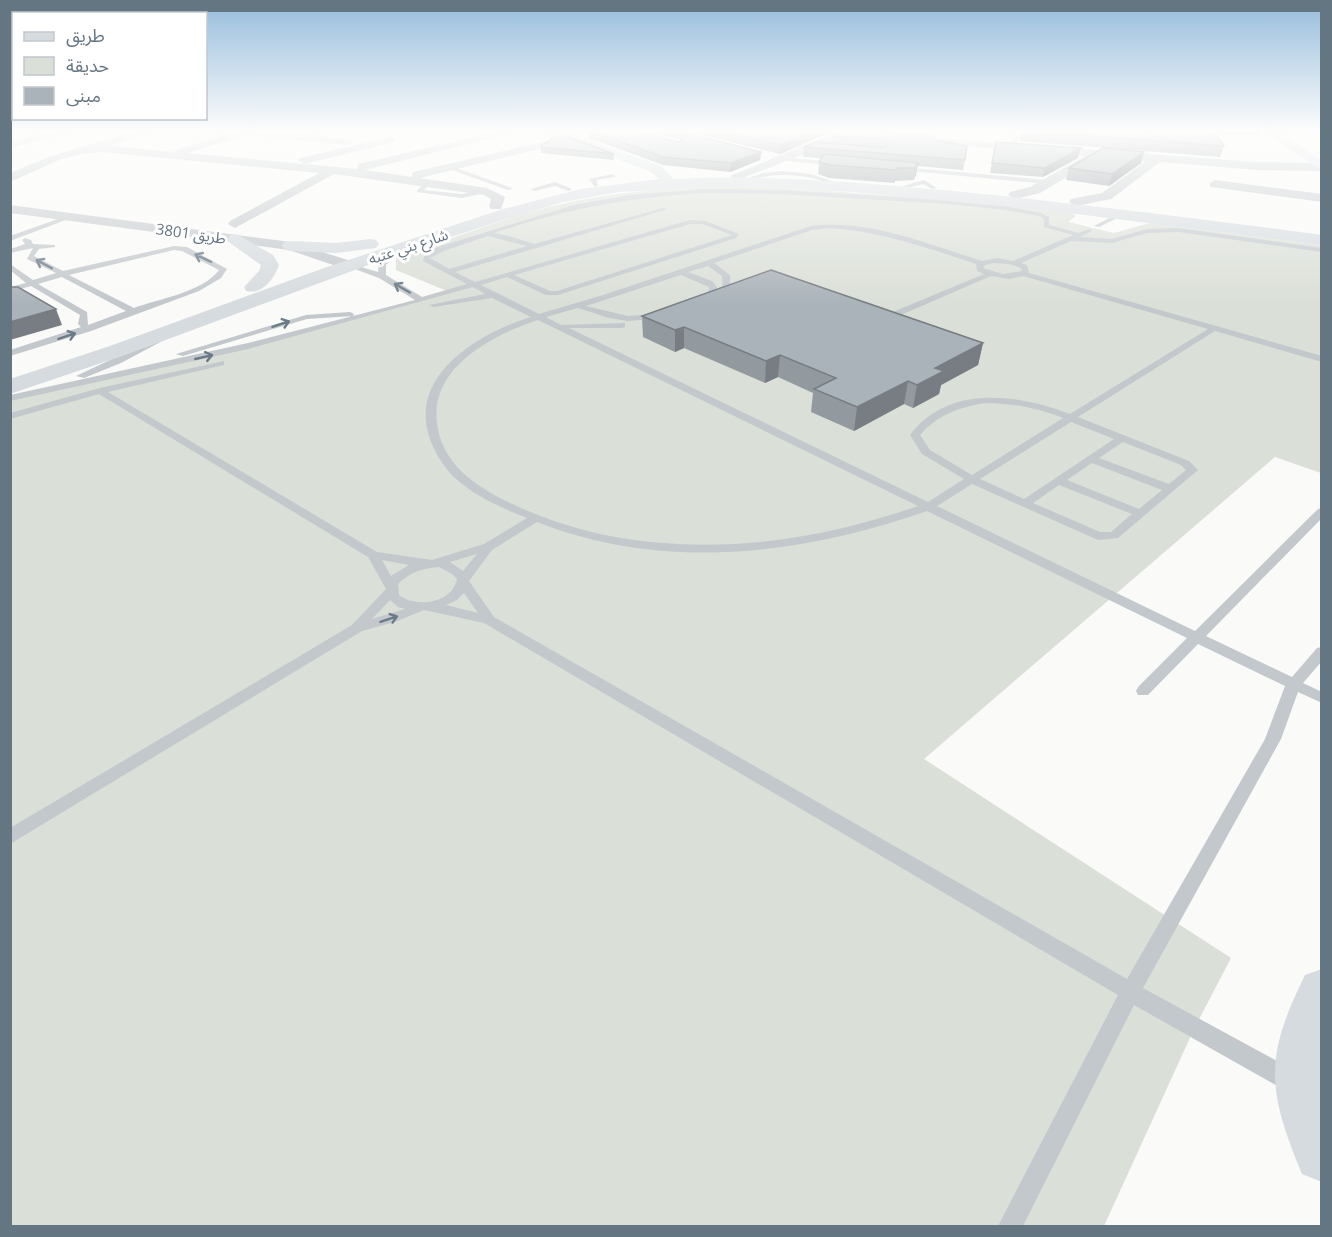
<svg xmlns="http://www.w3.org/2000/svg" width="1332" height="1237" viewBox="0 0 1332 1237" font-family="'Open Sans','Noto Sans Arabic',sans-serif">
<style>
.green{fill:#dadfd7}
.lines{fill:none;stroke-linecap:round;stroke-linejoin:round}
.lane{fill:#c3c8cc;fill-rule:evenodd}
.street{fill:#c3c8cc;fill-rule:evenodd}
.secondary{fill:#d6dbdf;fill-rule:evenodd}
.wall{fill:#929a9f}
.shaded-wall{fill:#777d82}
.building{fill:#aab3b9;stroke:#777d82;stroke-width:1.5}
.oneway{stroke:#6a7a87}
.labels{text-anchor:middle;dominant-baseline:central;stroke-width:6;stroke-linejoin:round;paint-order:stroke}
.far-street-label{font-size:15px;fill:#657683;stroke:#fff}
</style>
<rect width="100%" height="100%" fill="#fafaf8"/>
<path class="green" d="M722 185C839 190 955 200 1072 213L1076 216 1068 222 1114 233 1150 223 1321 245V473L1275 457 924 759 1231 958 1194 1029 1104 1226H11L10 400 281 338 447 291 396 270V258C448 240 500 219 553 206 609 192 665 189 722 185Z"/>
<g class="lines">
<path class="lane" d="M1016 134 1019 136 1016 148 1011 149 1013 136Z
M779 157 837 162 840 164 837 166 777 160Z
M448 165 512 188 513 189 508 190 446 168Z
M901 167 1048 180 1051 182 1048 184 899 170Z
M782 171 811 174 832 181 829 183C804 175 780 172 754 179L751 177 763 173Z
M613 174 615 177 596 180 598 185 595 187 589 179Z
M430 180 433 182 424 190 462 194 487 190 490 192 462 198 417 192V190Z
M924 180 937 188 932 189 923 184 906 188 903 186Z
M555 182 572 189 569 191 555 186 534 191 531 189Z
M705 189 780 190 948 200 1005 206 1041 213 1049 217V225L1079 233 1089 229 1092 231 1080 237 1112 239 1147 229 1178 228 1322 248V252L1178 232 1147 233 1112 243 1071 241 1021 263 1027 265 1029 273 1322 356V362L1215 331 1078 417 1189 461 1198 470 1118 538 1098 540 972 484 937 506 1195 631 1318 509 1322 508V518L1206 636 1292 677 1317 648 1322 647V661L1303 683 1322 692V703L1298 692 1281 739 1143 988 1297 1072 1300 1080 1297 1088 1289 1091 1281 1088 1134 1005 1023 1226H998L1118 995 484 623 424 610 395 622 362 631 10 844V828L352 625 386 589 368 557 99 394 10 419V413L100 388 224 361V365L108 392 377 552 432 560 484 544 527 518C502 508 476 497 455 478 443 466 434 452 429 436 409 373 482 332 531 317L492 298 433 307 429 305 485 294 473 287 248 349 10 401V395L248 343 415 300 379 278 344 265 348 263 378 272 379 262 397 246 404 248 386 265V275L422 297 467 284 423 261 425 253 438 247 574 205 630 195ZM705 193 780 194 948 204 1005 210 1039 216 1044 219V227L1073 235 1013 261 998 258 982 261C927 244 869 219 811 226L603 295 539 314 481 285 507 277 546 295H558L736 238 739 234 705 221 690 220 475 282 455 272 668 209 663 208 534 244 509 236 494 233C565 209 630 197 705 193ZM690 224H702L732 235 557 291H550L514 275ZM829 228C880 231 928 248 976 264L977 271 984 274 881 317V321H887L991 276 1009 279 1023 276 1208 329 1070 414C1018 394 948 384 910 435L922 454 964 479 928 502 569 328H622L625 327V323L561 325 546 317 578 308 609 318 628 321 662 318 663 316 659 314 628 316 586 306 681 275 709 287 708 295 699 302 706 304 716 296 717 287 712 281 688 272 708 266 722 276 723 296 730 298V275L714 263 812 230ZM488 236 527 246 449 269 430 258 444 251ZM993 263 1009 264 1021 268 1022 271 1003 274 983 268 985 265ZM538 320 918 506C820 540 718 555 615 537 569 529 496 504 462 472 450 460 441 446 438 429 425 370 491 335 538 320ZM985 403C1016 404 1034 407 1063 418L972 475 930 450 920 435C937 415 960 407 985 403ZM1071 422 1114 439 1024 499 980 479ZM1123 442 1181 465 1186 470 1169 484 1099 458ZM1092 463 1162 490 1139 509 1067 480ZM1059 485 1132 514 1111 532H1100L1033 503ZM927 511 1187 638 1138 687 1136 691 1138 695H1148L1198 644 1285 686 1265 739 1127 979 494 617 469 581 492 550 537 522C663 572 802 555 927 511ZM477 554 463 571 450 562ZM382 560 409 565 391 576ZM439 567 452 574 457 579C452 604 416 608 399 595L398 584C410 572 423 568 439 567ZM464 593 478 613 446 605 457 600ZM390 600 398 607 405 609 372 619Z
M1123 211 1125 214 1099 227 1094 226Z
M69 215 71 218 10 241V236Z
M25 238 31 240 33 244 55 245V247L39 249 34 256 63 271 174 246 187 247 227 269 221 278 199 291 91 331 10 356V350L81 327 78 324 80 315 31 286 10 292V287L26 283 10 270V264L33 280 56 273 27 259 33 248 10 253V249L25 244 22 240ZM174 250 182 251 219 270C203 292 158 299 134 308L69 275ZM62 277 126 311 88 325 87 312 38 284Z
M350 312 354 314 353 316 307 319 183 356 176 354 306 315Z
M159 337 166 339 121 363 84 378 76 376Z"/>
<path class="street" d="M56 131H76L10 148V142Z
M138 131H155L109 146 175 152 177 150 237 131H270L348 139 354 142 348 145 246 135 188 153 357 169 358 164 500 131H519L365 170 412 177 413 172 543 142 549 145 547 147 420 178 487 188 505 197 501 209H491L489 206 491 199 484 195 334 174 235 228 228 224 230 221 319 173 103 152 81 154 59 160 10 182V173L51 156Z
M662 131H679L649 141 644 138Z
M839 131H853L815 150 740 179 736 180 730 176Z
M908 136 1257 162 1322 163V171L1257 170 1160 162 1111 199 1076 206 1069 202 1071 199 1102 193 1146 161 1100 157 1040 193 1015 199 1008 195 1010 192 1030 187 1085 156 904 141V137Z
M391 137 395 138V142L304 164 298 160 300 158Z
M1215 180 1322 194V202L1211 187 1209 184Z
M10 205 291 242 354 262 356 265 348 270 289 250 10 213Z"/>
<path class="secondary" d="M544 131H562L661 166 674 179C771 174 868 183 964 192 1084 204 1203 219 1322 235V245L1053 211 852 192 736 186 619 192 563 202 497 222 390 257 125 355 10 394V379L110 346 324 268 503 209 581 189 659 179 651 172Z
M1262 131H1277L1322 161V171Z
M236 234 273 255 279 265C274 279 262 295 246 291L244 287 259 271 261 265 230 243 228 239 230 235Z
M370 239 376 240 379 244 376 248 336 253 291 251 285 250 282 246 285 242 291 241 336 243Z
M1322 969V1182L1302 1174C1267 1089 1264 1058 1305 975Z"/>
</g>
<path class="wall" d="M587 131H634L679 142 681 140 645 131H680L761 152 760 160 730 172 663 165 589 138V132Z
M686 131H833L780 154Z
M1020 131H1213L1224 146 1220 157 1020 141Z
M1215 131H1262L1261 136 1217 133Z
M832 136 934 140 965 160 963 170 917 166 914 180 895 181V183L829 178 818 174 819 162 821 158 803 157 804 147 831 144Z
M996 142 1078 158 1043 177 990 173Z
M541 145 614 154V160L541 153Z
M1144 152 1141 163 1109 186 1066 180 1069 168Z
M642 316 983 343 978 365 941 385 939 394 913 408 904 404 854 431 811 412 813 393 778 377 765 383 684 348 675 352 643 337Z"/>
<path class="shaded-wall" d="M815 131H833L780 154V145Z
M1081 148 1078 158 1043 177 1045 168Z
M761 152 760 160 730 172 731 163Z
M1144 152 1141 163 1109 186 1112 174Z
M918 163 916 175 914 180 916 168Z
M56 309 62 325 10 340V322Z
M684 327V348L675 352V330Z
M983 343 978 365 941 385 939 394 913 408 917 385 935 368Z
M780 355 778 377 765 383 766 361Z
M908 381 904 404 854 431 857 407Z"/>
<path class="building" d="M592 131H634L679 142 687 137 684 133 677 131H680L761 152 731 163 663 157Z
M720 131H815L780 145Z
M843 131H872L935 136 934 140 967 146 965 160 804 147 817 142 884 148 889 144 884 139 832 136Z
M1025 131H1136L1149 132 1150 131H1213L1224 146Z
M566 136 614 154 541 147V145L548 142 551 138Z
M996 142 1081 148 1045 168 992 163Z
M1103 148 1144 152 1112 174 1069 168Z
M824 154 918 163 916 168H897L896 170 830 165 819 162Z
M771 270 983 343 935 368 944 371 917 385 908 381 857 407 814 389 836 378 780 355 766 361 684 327 675 330 642 316Z
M10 287H18L56 309 10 322Z"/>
<defs><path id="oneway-shaft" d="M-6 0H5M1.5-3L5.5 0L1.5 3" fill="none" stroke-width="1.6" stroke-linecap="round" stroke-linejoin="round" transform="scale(1.5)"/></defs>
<g class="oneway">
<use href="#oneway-shaft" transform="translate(203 258) rotate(-155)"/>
<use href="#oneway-shaft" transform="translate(44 264) rotate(-152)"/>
<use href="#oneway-shaft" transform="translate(402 288) rotate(-150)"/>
<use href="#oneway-shaft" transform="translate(281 324) rotate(-18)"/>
<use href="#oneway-shaft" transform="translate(67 336) rotate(-18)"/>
<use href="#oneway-shaft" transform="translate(204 357) rotate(-13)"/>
<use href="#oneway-shaft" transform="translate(389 619) rotate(-18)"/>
</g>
<linearGradient id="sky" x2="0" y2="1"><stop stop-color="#96bcdc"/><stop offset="0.43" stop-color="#fdfdfc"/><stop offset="1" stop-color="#fdfdfc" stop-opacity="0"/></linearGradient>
<rect width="1332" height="304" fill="url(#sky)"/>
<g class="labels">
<g class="far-street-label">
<text transform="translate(191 233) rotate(8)">طريق 3801</text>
<text transform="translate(408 246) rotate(-18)">شارع بني عتبه</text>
</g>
</g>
<rect width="1332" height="1237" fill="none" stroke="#657683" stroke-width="24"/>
<rect x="12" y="12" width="195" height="108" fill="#ffffff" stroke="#c1c8cd" stroke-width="1.5"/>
<rect x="24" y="32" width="30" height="9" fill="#d6dbdf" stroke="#c1c8cd" stroke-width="1.5"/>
<text x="66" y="42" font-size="18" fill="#657683">طريق</text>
<rect x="24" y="57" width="30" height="18" fill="#dadfd7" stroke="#c1c8cd" stroke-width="1.5"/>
<text x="66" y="72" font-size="18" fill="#657683">حديقة</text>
<rect x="24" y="87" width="30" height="18" fill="#aab3b9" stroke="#c1c8cd" stroke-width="1.5"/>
<text x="66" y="102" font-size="18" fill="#657683">مبنى</text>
</svg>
